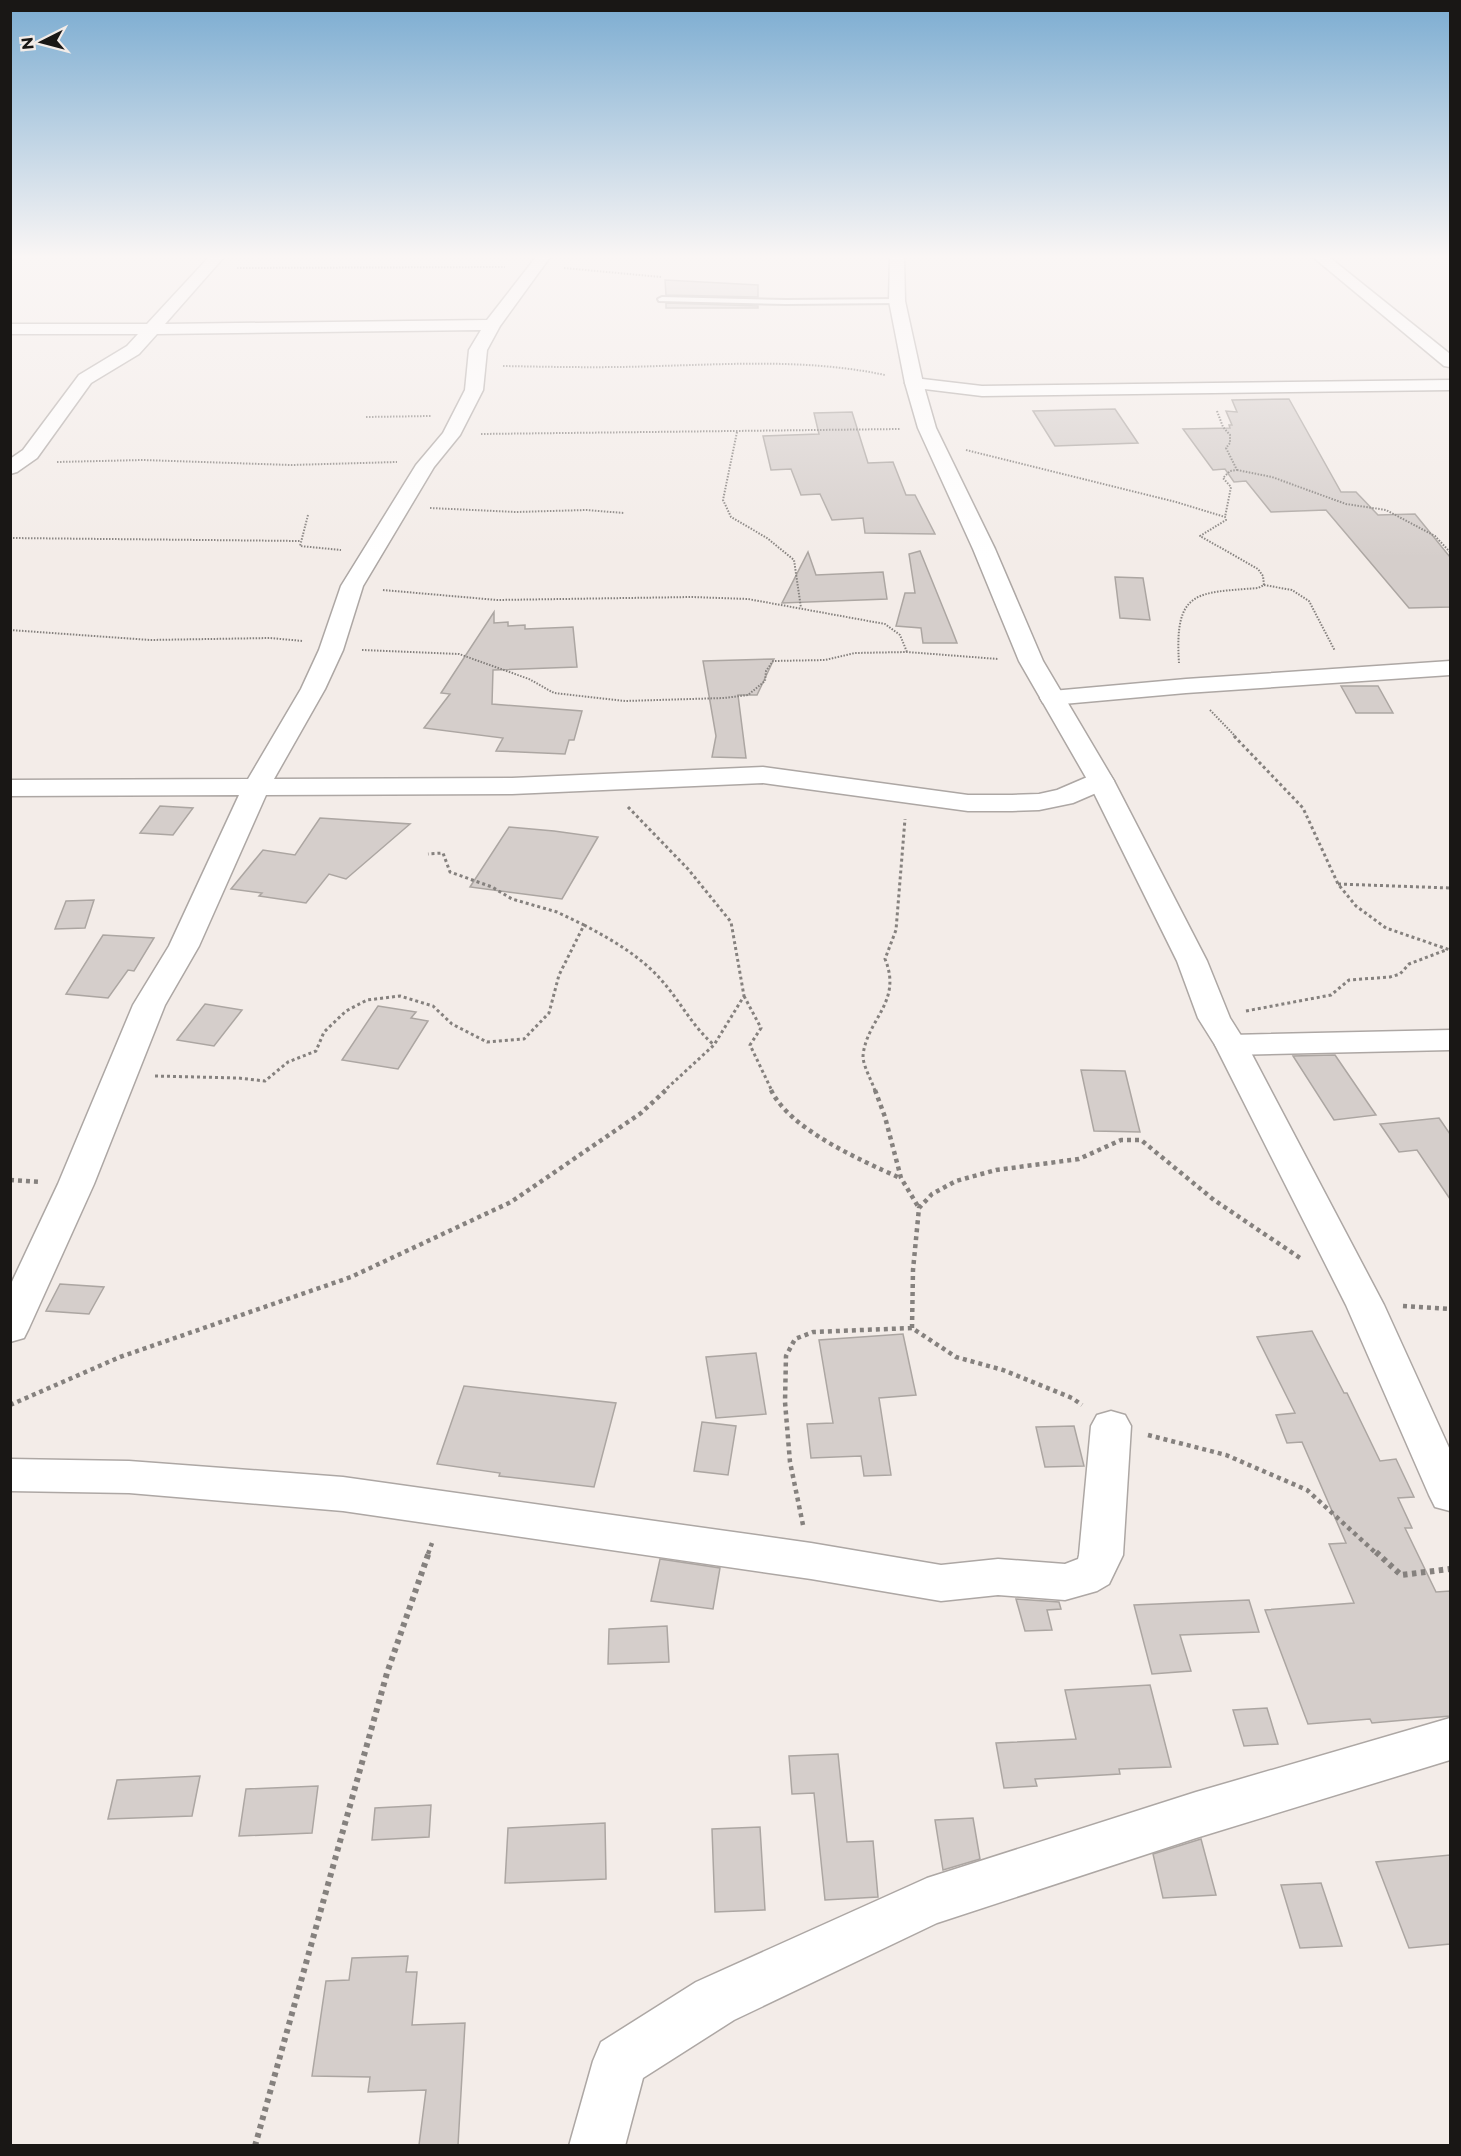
<svg xmlns="http://www.w3.org/2000/svg" width="1461" height="2156" viewBox="0 0 1461 2156" font-family="Montserrat,sans-serif">
<style>
.building{fill:#d5cecb;stroke:#aca6a2;stroke-width:1.5}
.lines{fill:none;stroke-linecap:round;stroke-linejoin:round}
.lane-casing{stroke:#ada7a4;stroke-width:4}
.street-casing{stroke:#ada7a4;stroke-width:3}
.secondary-casing{stroke:#ada7a4;stroke-width:3}
.highway-casing{stroke:#ada7a4;stroke-width:3}
.path-far3{stroke:#85817e;stroke-width:2;stroke-dasharray:1.5 1.5;stroke-linecap:butt}
.path-far2{stroke:#85817e;stroke-width:3;stroke-dasharray:3 3;stroke-linecap:butt}
.path-far1{stroke:#85817e;stroke-width:4.5;stroke-dasharray:4 4;stroke-linecap:butt}
.path{stroke:#85817e;stroke-width:6;stroke-dasharray:4.5 4.5;stroke-linecap:butt}
.lane{fill:#fff;fill-rule:evenodd}
.street{fill:#fff;fill-rule:evenodd}
.secondary{fill:#fff;fill-rule:evenodd}
.highway{fill:#fff;fill-rule:evenodd}
</style>
<rect width="100%" height="100%" fill="#f3ece8"/>
<path class="building" d="M665 280 758 285V297L666 295Z
M666 303 758 306V308H666Z
M1289 399 1341 492H1356L1378 515 1415 514 1450 557V607L1409 608 1326 510 1271 512 1246 481 1234 482 1225 469 1213 470 1183 429 1230 428 1229 425H1232L1226 411 1237 412 1232 400Z
M1115 409 1138 443 1055 446 1033 411Z
M852 412 868 463 893 462 906 495H915L935 534 865 533 863 518 832 520 820 494 801 495 791 469 771 470 763 436 819 434 814 413Z
M920 551 952 630 957 643H923L921 628 896 626 905 593H915L909 554Z
M808 552 816 575 883 572 887 599 782 603Z
M1115 577 1143 578 1150 620 1120 618Z
M494 612V623L508 622V626L525 625V629L573 627 577 667 493 670 492 704 582 711 574 740H569L565 754 496 751 503 738 424 728 450 694 441 693Z
M774 659 757 695H738L746 758 712 757 716 736 703 661Z
M1341 686H1378L1393 713H1356Z
M160 806 193 808 173 835 140 833Z
M320 818 410 824 346 879 329 874 306 903 259 896 262 893 231 889 263 850 295 855Z
M509 827 554 831 598 837 562 899 470 887Z
M94 900 85 928 55 929 66 901Z
M103 935 154 938 134 971 128 970 108 998 66 994Z
M205 1004 242 1010 214 1046 177 1040Z
M378 1006 416 1012 411 1018 428 1021 398 1069 342 1060Z
M1335 1055 1376 1115 1334 1120 1293 1056Z
M1081 1070 1125 1071 1140 1132 1094 1131Z
M1439 1118 1450 1134V1199L1417 1150 1399 1152 1380 1124Z
M60 1284 104 1287 89 1314 46 1311Z
M1312 1331 1344 1393H1347L1380 1461 1396 1459 1414 1497 1398 1498 1412 1528H1405L1436 1592 1450 1591V1716L1372 1723 1370 1719 1308 1724 1265 1610 1354 1603 1329 1544 1346 1543 1302 1442 1287 1443 1276 1415 1295 1413 1257 1337Z
M903 1334 916 1395 879 1398 891 1475 864 1476 861 1456 811 1458 807 1424 833 1423 819 1340Z
M756 1353 766 1414 716 1418 706 1357Z
M464 1386 616 1403 594 1487 499 1476 500 1473 437 1464Z
M702 1422 736 1426 728 1475 694 1471Z
M1074 1426 1084 1466 1045 1467 1036 1427Z
M660 1559 720 1568 713 1609 651 1601Z
M1016 1599 1059 1602 1061 1609 1047 1610 1052 1630 1025 1631Z
M1249 1600 1259 1632 1180 1635 1191 1671 1152 1674 1134 1605Z
M667 1626 669 1662 608 1664 609 1629Z
M1150 1685 1171 1767 1119 1769 1120 1774 1035 1779 1037 1786 1004 1788 996 1743 1076 1739 1065 1690Z
M1267 1708 1278 1744 1244 1746 1233 1710Z
M838 1754 847 1842 873 1841 878 1897 825 1900 814 1793 792 1794 789 1756Z
M200 1776 192 1816 108 1819 117 1780Z
M318 1786 312 1833 239 1836 246 1789Z
M431 1805 429 1837 372 1840 375 1808Z
M973 1818 980 1859 943 1870 935 1820Z
M605 1823 606 1879 505 1883 508 1828Z
M760 1827 765 1910 715 1912 712 1829Z
M1201 1839 1216 1895 1163 1898 1153 1854Z
M1450 1855V1944L1409 1948 1376 1862Z
M1321 1883 1342 1946 1300 1948 1281 1885Z
M408 1956 406 1972H417L412 2025 465 2023 458 2145H419L426 2090 368 2092 370 2077 312 2076 326 1981 349 1980 352 1958Z"/>
<g class="lines">
<g class="lane-casing">
<path id="lane" d="M662 297 786 300 897 299 901 301 897 303 786 304 659 301 658 299Z"/>
</g>
<g class="street-casing">
<path id="street" d="M209 257H224L165 324 487 320 536 257H550L500 326 487 350 483 390 460 435 434 467 363 586 343 650 325 689 274 779 512 778 763 767 968 795H1012L1039 794 1057 790 1092 775 1101 773 1110 775 1114 781 1110 787 1073 803 1039 810 1012 811H968L763 783 512 794 266 795 199 946 165 1005 94 1184 29 1328 24 1338 10 1342V1286L58 1184 133 1005 169 946 239 795 10 796V780L248 779 301 689 319 650 341 586 416 465 443 433 465 390 469 350 481 330 157 334 139 354 91 383 37 458 17 472 10 474V459L23 450 79 375 127 346 138 334H10V324H147Z
M914 378 982 386 1450 380V390L982 396 908 387 905 383 908 379Z
M1450 661V675L1186 693 1052 705 1043 703 1040 698 1043 693 1052 691 1186 679Z
M1450 1030V1050L1231 1055 1220 1052 1215 1045 1220 1038 1231 1035Z
M1111 1411 1125 1415 1131 1426 1123 1555 1109 1584 1097 1591 1065 1600 998 1595 941 1601 811 1579 343 1511 129 1493 10 1491V1459L129 1461 343 1477 811 1543 941 1565 998 1559 1065 1564 1078 1559 1079 1555 1091 1426 1097 1415Z
M1450 1718V1760L1196 1838 937 1923 734 2020 643 2078 625 2146H569L593 2061 601 2042 696 1982 927 1878 1196 1792Z"/>
</g>
<g class="secondary-casing">
<path id="secondary" d="M890 257H904L905 301 923 383 936 428 995 549 1043 661 1114 781 1207 961 1230 1018 1247 1045 1384 1305 1450 1450V1511L1435 1507 1429 1495 1346 1305 1215 1045 1198 1018 1177 961 1088 781 1019 661 973 549 918 428 905 383 889 301Z"/>
</g>
<g class="highway-casing">
<path id="highway" d="M1313 257H1329L1450 354V367L1444 366Z"/>
</g>
<path class="path-far3" d="M10 262 18 257
M237 268 505 267
M564 268 661 277
M503 366C555 367 606 368 658 366 735 364 809 359 885 375
M1217 411 1223 427 1230 435V443L1226 448 1237 470 1230 471 1223 478 1231 487 1225 517
M366 417 431 416
M737 432 723 500 731 517 767 538 794 560 801 608
M481 434 900 429
M966 450 1176 502 1225 517 1226 520 1200 536 1258 569 1263 576 1264 585 1258 588C1197 593 1174 589 1179 663
M57 462 143 460 291 465 397 462
M1237 470 1272 477 1346 504 1386 510 1435 536 1450 552
M430 508 516 512 586 510 624 513
M308 515 300 546 341 550
M10 538 301 541
M1264 585 1292 590 1309 601 1335 651
M383 590 497 600 692 597 748 599 885 624 900 635 907 652
M10 630 150 640 270 638 303 641
M362 650 459 654 529 679 554 693 625 701 724 698 748 695 765 681 766 671 773 661 825 660 855 653 907 652 998 659
M1210 710 1236 737"/>
<path class="path-far2" d="M1234 736 1303 808 1338 884 1356 906 1386 928 1450 950
M628 807 688 869 731 922 744 996 714 1045 664 1091
M1338 884 1450 888
M584 925C614 941 642 957 664 983 681 1003 693 1027 714 1045
M744 996 761 1028 750 1045 772 1091
M1246 1011 1331 995 1349 980 1390 977 1400 974 1409 964 1446 950
M155 1076 238 1078 265 1081 288 1062 316 1051 324 1032 346 1011 367 1000 400 996 433 1006 452 1024 487 1042 524 1039 549 1013 559 975 584 925 557 912 512 899 492 887 450 872 443 853 428 854
M875 1091C872 1081 863 1066 863 1056 866 1020 903 1002 885 959L896 930 905 819"/>
<path class="path-far1" d="M771 1090C790 1130 861 1160 900 1178
M875 1090 885 1117 901 1178 919 1208
M10 1180 40 1182
M1403 1306 1450 1309
M912 1328 913 1270 919 1208 932 1194 956 1181 996 1170 1079 1159 1121 1140H1141L1214 1200 1300 1258
M10 1405 120 1357 351 1277 511 1202 641 1113 666 1090
M1148 1435 1226 1455 1307 1490 1377 1554
M803 1525 790 1462 785 1402 786 1356 795 1339 813 1332 912 1328 956 1357 1003 1370 1072 1398 1082 1405
M428 1554 432 1543"/>
<path class="path" d="M1376 1552 1401 1575 1450 1569
M255 2146 387 1673 429 1552"/>
<use href="#lane" class="lane"/>
<use href="#street" class="street"/>
<use href="#secondary" class="secondary"/>
<use href="#highway" class="highway"/>
</g>
<linearGradient id="sky" x2="0" y2="1"><stop stop-color="#7bacd1"/><stop offset="0.46" stop-color="#faf6f5"/><stop offset="1" stop-color="#faf6f5" stop-opacity="0"/></linearGradient>
<rect width="1461" height="558" fill="url(#sky)"/>
<rect width="1461" height="2156" fill="none" stroke="#191715" stroke-width="24"/>
<g transform="translate(42 42) rotate(264)" stroke="#f3ece8" stroke-width="4.5" paint-order="stroke">
<path d="M0-4.5L10 22L0 15L-10 22Z" fill="#191715"/>
<text y="-9" font-size="16" font-weight="bold" text-anchor="middle" fill="#191715">N</text>
</g>
</svg>
